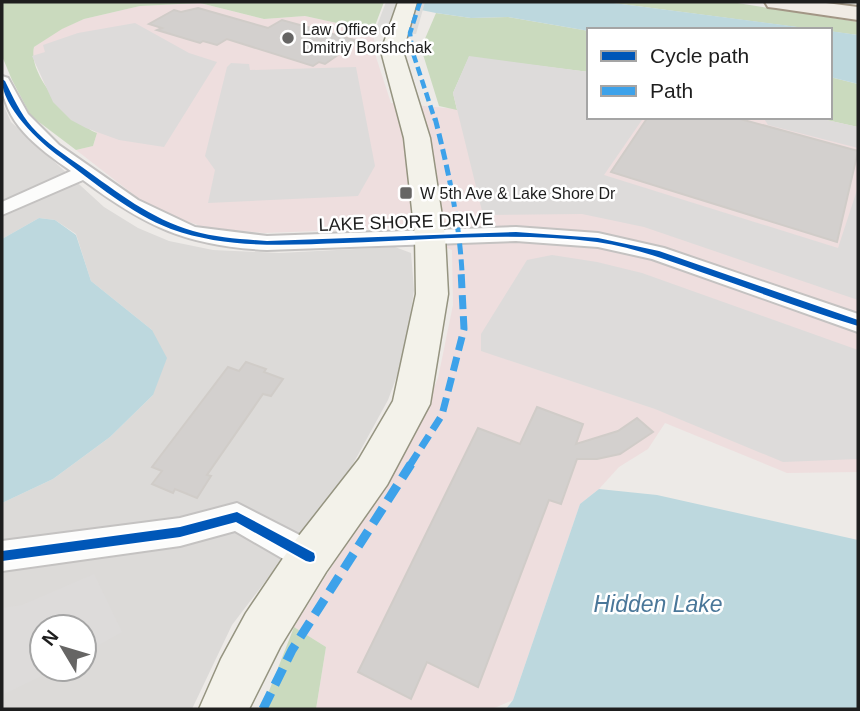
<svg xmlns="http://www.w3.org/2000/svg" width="860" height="711" viewBox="0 0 860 711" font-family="Helvetica,sans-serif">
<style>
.residential{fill:#dcdad8;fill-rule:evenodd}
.commercial{fill:#eedede}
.forest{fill:#cadabe}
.parking{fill:#dddbda}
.water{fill:#bdd8de}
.pier{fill:#dddcda}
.building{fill:#d3d0ce;stroke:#d0ccc8;stroke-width:2}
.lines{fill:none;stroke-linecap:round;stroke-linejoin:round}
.street-casing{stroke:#c4c2c1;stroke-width:4}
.secondary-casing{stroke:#959480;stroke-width:3}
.primary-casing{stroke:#a29685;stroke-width:4}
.street{fill:#fcfcfb;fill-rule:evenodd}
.secondary{fill:#f3f2ea;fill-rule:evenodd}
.primary{fill:#f0ebe5;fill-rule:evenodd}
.quiet-far3{stroke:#3da2ea;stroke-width:4.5;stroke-dasharray:9 4.5;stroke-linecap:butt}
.quiet-far2{stroke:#3da2ea;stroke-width:5;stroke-dasharray:11 5;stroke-linecap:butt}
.quiet-far1{stroke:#3da2ea;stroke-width:7;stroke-dasharray:14 7;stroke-linecap:butt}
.quiet{stroke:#3da2ea;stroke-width:9;stroke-dasharray:18 9;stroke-linecap:butt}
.cycleway-casing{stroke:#fff;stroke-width:4}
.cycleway{fill:#0057b8;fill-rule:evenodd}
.poi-dot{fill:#666564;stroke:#fff;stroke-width:2.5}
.labels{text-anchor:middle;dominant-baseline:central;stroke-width:5;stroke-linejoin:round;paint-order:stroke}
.far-poi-label{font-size:16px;fill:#1e1e1e;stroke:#fff;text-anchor:start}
.street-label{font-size:18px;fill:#1e1e1e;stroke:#fff}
.near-water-label{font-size:23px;font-style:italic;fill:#4a7799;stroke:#fff}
</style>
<rect width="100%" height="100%" fill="#edeae7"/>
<path class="residential" d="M2 102 11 122 104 207 138 228 169 241 213 250 279 253 395 247 411 253 414 290 405 354 388 400 348 473 232 625 192 709H2V503L53 479 110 437 153 395 152 330 91 281 76 234 55 220 39 218 2 239ZM42 627H84V669H42Z"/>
<path class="commercial" d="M200 3 264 19 305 16 373 31 376 57 391 103 457 109 453 93 589 72V117H813L858 127V472L787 473 665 423 648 449 619 467 599 489 580 504 513 700 492 709H316L326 647 294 627 415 434 438 378 453 305 452 250 396 228 264 233 203 227 151 208 76 150 93 146 97 133 53 102 32 56 34 47 61 29 84 19 140 6Z"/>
<path class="forest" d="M2 2H384L373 31 305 16 264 19 200 3 140 6 84 19 62 29 34 47C27 75 72 123 97 133L93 146 76 150 31 116 12 80 2 56Z
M606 2H731L858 22V35Z
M436 13 471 18 508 17 589 31V72L469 57 453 93 457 110 439 106 421 48Z
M830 77 858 84V127L813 117H830Z
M294 627 326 647 316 709H262Z"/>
<path class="parking" d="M135 23 189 53 217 62 164 147 119 140 86 128 71 120 53 102 32 56 45 52 43 45 78 33Z
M469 56 589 72V117H644L604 175 838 248 858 187V300L644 227 582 214 483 215 453 93Z
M231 63 249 64 250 70 356 67 375 166 358 196 208 203 215 170 205 156 227 67Z
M763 117H813L858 127V148L768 125Z
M552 255 597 262 642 273 858 350V459L783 462 655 409 481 351V334L527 260Z
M94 574 122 632 84 653V627H42V669H56L2 695V608L22 605Z"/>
<path class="water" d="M381 2H606L821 30 589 31 508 17 471 18 436 13Z
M830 31 858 35V84L830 77Z
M39 218 55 220 76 235 91 281 152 330 167 358 153 395 110 437 53 479 2 503V239Z
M599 489 657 495 858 540V709H506L513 700 580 504Z"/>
<path class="pier" d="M386 2H425L416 34 375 31Z"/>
<path class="building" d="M198 8 268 28 282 20 358 41 325 64 319 62 313 66 227 39 217 45 203 41 200 43 157 30 162 28 149 24 174 10 181 12Z
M648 117H733L858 151 837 242 611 172Z
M246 362 266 369 264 372 283 379 271 396 263 394 207 475 211 476 197 498 175 489 173 493 152 484 162 471 152 467 228 367 239 371Z
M537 407 583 424 576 444 618 431 637 418 653 432 620 454 597 459H577L561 504 549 500 478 687 427 662 411 699 358 672 478 428 520 444Z"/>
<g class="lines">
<g class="street-casing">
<path id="street" d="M2 76 8 78 28 114 59 145 138 200 195 227 267 236 516 227 598 233 664 248 858 314V332L652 259 598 247 516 241 267 250C187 246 146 227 83 180L2 215V202L71 171C37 147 0 121 2 76Z
M237 503 321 546 325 557 321 568 310 572 299 568 235 531 180 546 2 571V541L180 518Z"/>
</g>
<g class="secondary-casing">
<path id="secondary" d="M398 2H417L403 51 430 138 445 236 448 294 430 404 387 485 326 572 280 647 249 709H199L221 659 246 613 294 542 359 459 393 401 416 294 415 236 404 138 381 51Z"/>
</g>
<g class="primary-casing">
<path id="primary" d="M765 2H818L858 7V20L776 8 768 7Z"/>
</g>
<use href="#street" class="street"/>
<use href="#secondary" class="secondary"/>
<use href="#primary" class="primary"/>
<path class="quiet-far3" d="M420 2 410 33 412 50 435 120"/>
<path class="quiet-far2" d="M435 118C448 169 459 219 462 272"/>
<path class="quiet-far1" d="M410 465 442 415 464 329 461 270"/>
<path class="quiet" d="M263 709 292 650 411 464"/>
<g class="cycleway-casing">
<path id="cycleway" d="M2 79 5 81C13 97 20 113 32 127 46 143 65 155 82 167 117 192 151 219 193 231 217 238 242 239 267 241L516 232 598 238 659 251 858 320V326C804 310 751 289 698 271 665 259 632 247 597 242 513 231 427 240 343 243 285 245 227 249 171 229 130 213 95 183 60 157 39 142 1 106 2 79Z
M237 512 314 553 315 557 314 561 310 562 306 561 236 522 180 537 2 561V551L180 527Z"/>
</g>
<use href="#cycleway" class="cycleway"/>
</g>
<g class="poi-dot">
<circle cx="288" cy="38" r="7"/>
<rect x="399" y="186" width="14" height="14" rx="3.5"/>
</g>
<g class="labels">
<g class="far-poi-label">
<text x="302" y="29">Law Office of<tspan x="302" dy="18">Dmitriy Borshchak</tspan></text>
<text x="420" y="193">W 5th Ave &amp; Lake Shore Dr</text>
</g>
<g class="street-label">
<text transform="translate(406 222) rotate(-2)">LAKE SHORE DRIVE</text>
</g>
<g class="near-water-label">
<text x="658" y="604">Hidden Lake</text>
</g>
</g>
<rect width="860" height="711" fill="none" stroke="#1e1e1e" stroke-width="7"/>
<rect x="587" y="28" width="245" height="91" fill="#ffffff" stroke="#a5a5a5" stroke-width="2"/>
<rect x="601" y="51" width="35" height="10" fill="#0057b8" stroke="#a5a5a5" stroke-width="2"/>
<text x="650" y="63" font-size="21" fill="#1e1e1e">Cycle path</text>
<rect x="601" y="86" width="35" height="10" fill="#3da2ea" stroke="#a5a5a5" stroke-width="2"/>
<text x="650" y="98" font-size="21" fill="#1e1e1e">Path</text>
<g transform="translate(63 648) rotate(308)"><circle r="33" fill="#ffffff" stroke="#a5a5a5" stroke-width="2"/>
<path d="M0-5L12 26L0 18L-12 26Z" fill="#666564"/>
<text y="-10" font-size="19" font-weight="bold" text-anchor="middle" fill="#1e1e1e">N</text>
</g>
</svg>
